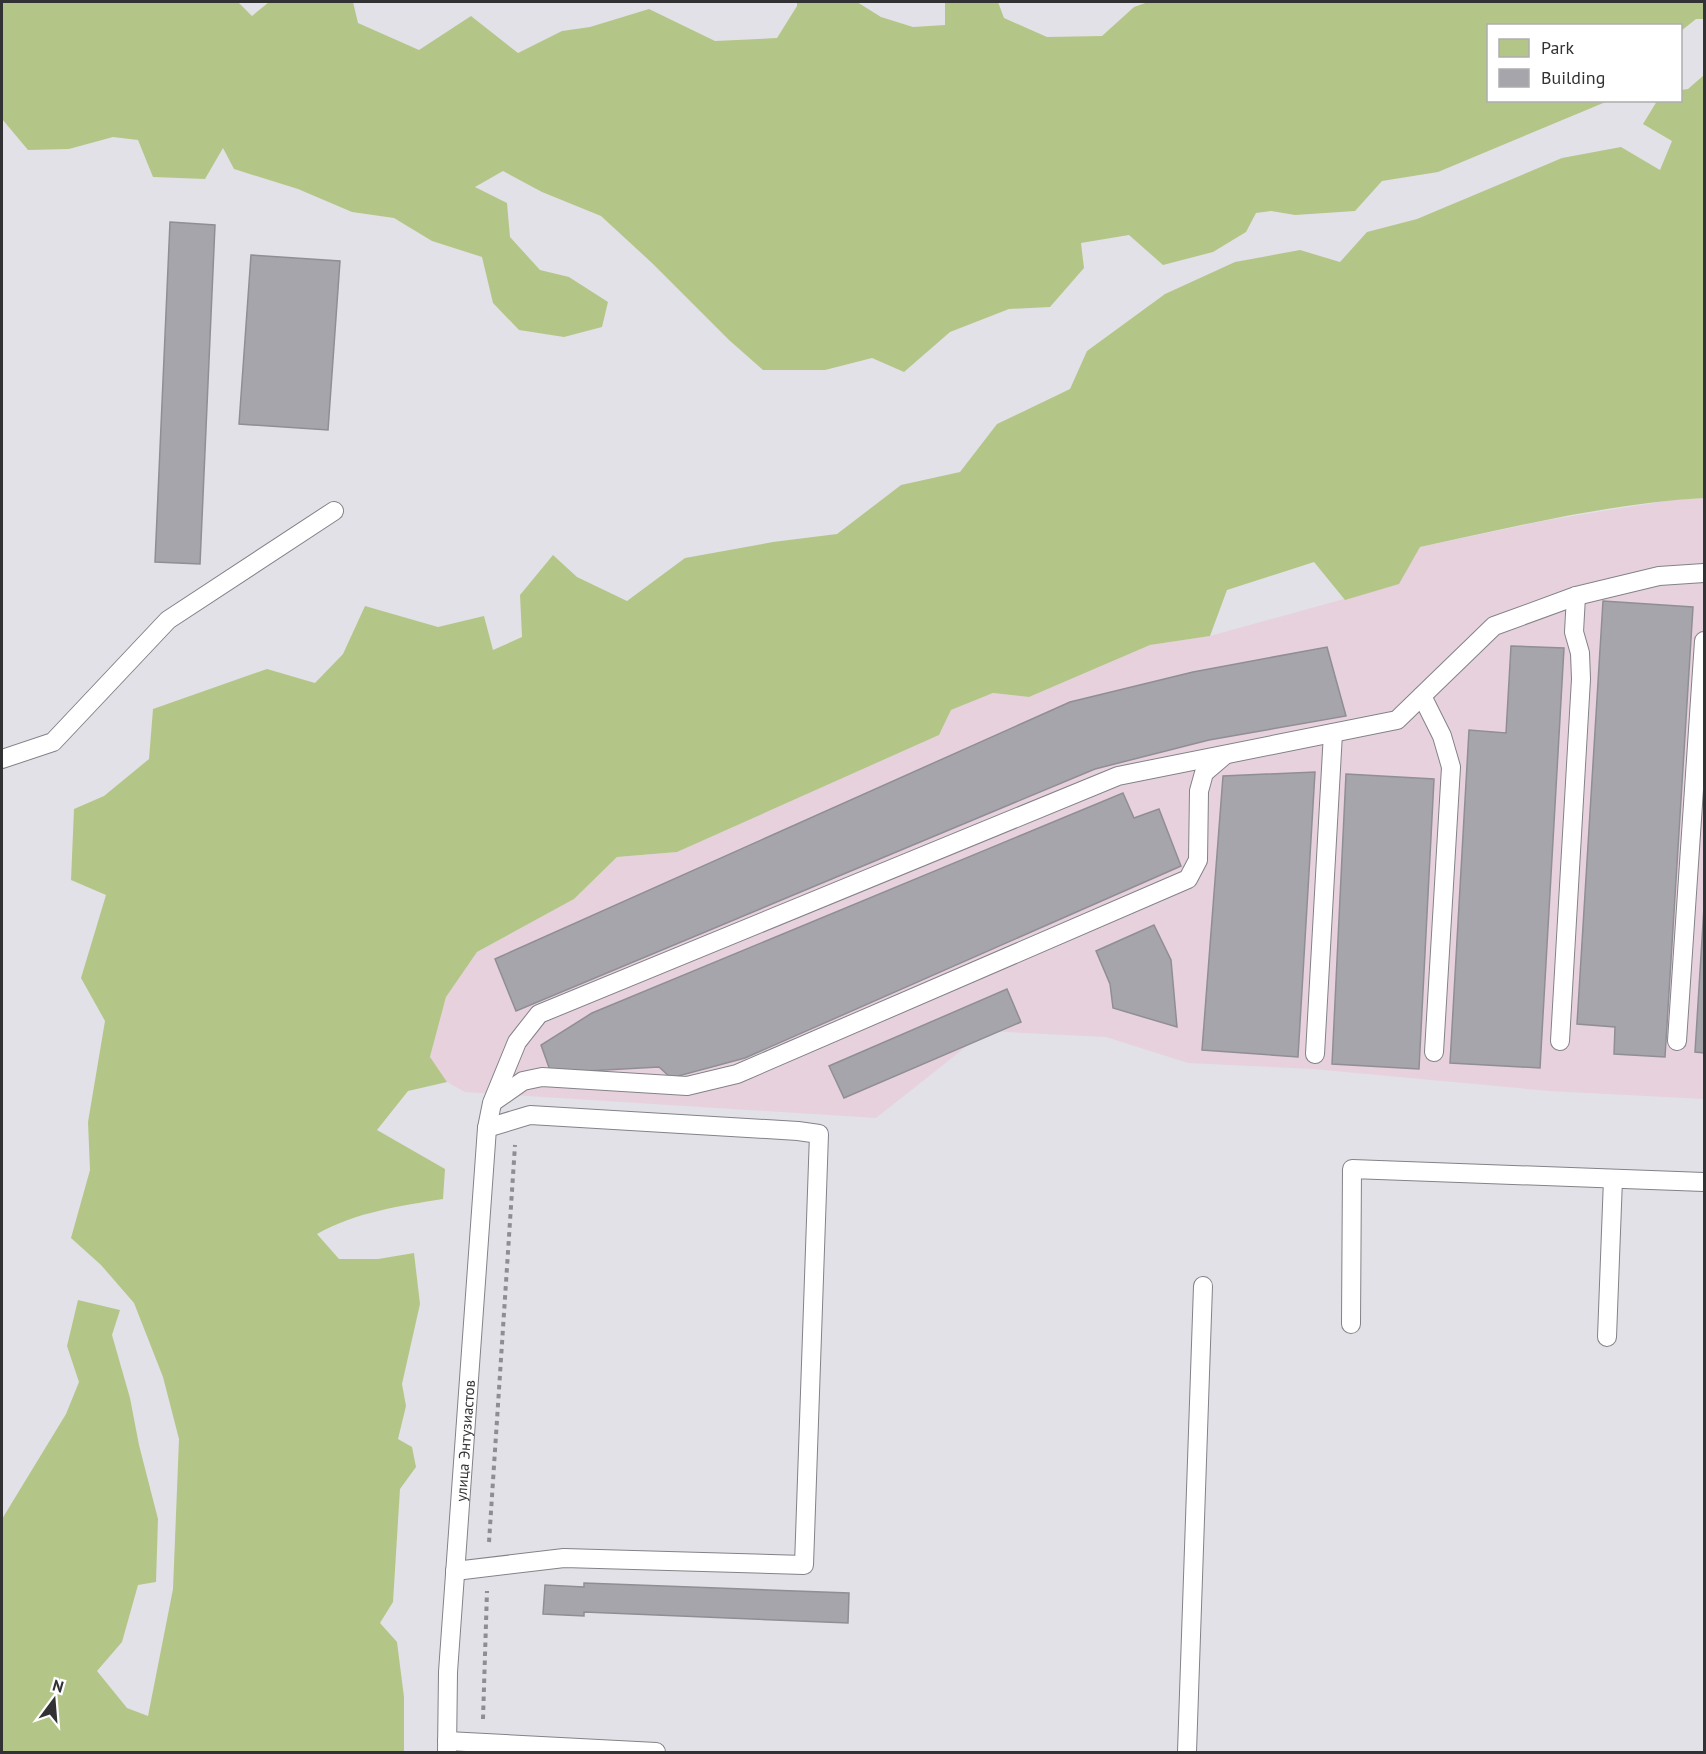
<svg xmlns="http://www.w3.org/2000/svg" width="1706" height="1754" viewBox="0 0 1706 1754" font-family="'PT Sans',sans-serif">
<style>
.industrial{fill:#e7d1dd}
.green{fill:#b4c687}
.building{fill:#a6a5ac;stroke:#908e95;stroke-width:1.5}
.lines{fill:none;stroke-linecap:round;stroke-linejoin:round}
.lane-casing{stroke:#838288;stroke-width:20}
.path{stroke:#8e8d93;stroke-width:4;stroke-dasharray:4.5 4.5;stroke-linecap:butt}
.lane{stroke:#fff;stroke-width:18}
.labels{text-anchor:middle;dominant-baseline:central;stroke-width:5;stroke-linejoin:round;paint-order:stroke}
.street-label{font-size:15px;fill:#323134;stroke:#fff}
</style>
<rect width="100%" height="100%" fill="#e2e1e8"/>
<path class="industrial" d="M1704 498V1099L1549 1091 1313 1069 1188 1063 1106 1037 986 1031 876 1118 465 1092 447 1082 430 1058 446 997 477 952 574 899 617 857 677 852 939 735 951 710 993 693 1029 697 1150 645 1210 636 1398 584 1420 547 1548 520 1678 499Z"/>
<path class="green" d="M2 2H238L252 16 269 2H353L358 23 419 50 471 16 518 53 562 31 590 27 649 9 715 41 777 38 797 6V2H857L881 17 913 27 945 25V2H998L1004 18 1047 37 1102 36 1134 7 1148 2H1704V19H1696L1681 31 1680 26H1488V100L1608 101 1438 172 1382 181 1355 211 1295 215 1271 211 1256 213 1246 232 1213 252 1163 265 1129 235 1081 243 1084 268 1050 307 1009 309 950 332 904 372 872 358 825 370H763L729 340 652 263 601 216 542 192 503 171 475 187 507 203 510 237 540 270 569 277 608 302 602 327 564 337 519 330 493 303 482 257 432 241 394 218 352 212 298 189 234 169 223 148 205 179 153 177 138 140 113 137 69 149 28 150 2 119Z
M1704 75V498C1611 503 1512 527 1420 547L1399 584 1345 600 1314 562 1227 590 1210 636 1150 645 1029 697 993 693 951 710 939 735 677 852 617 857 574 899 477 952 446 997 430 1057 447 1082 408 1091 377 1130 445 1169 443 1199C400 1206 356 1212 317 1234L339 1259H378L414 1253 420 1304 402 1384 406 1406 398 1439 412 1447 416 1467 400 1489 393 1602 380 1623 397 1642 404 1697V1752H2V1519L66 1414 79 1382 67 1346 78 1300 120 1310 112 1335 130 1398 139 1445 158 1519 156 1582 138 1585 122 1642 97 1671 127 1708 148 1716 173 1589 179 1439 163 1377 134 1303 101 1265 71 1238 90 1170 88 1122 105 1021 81 978 106 895 71 880 74 809 104 796 149 759 153 709 267 669 315 683 343 654 365 606 438 627 484 616 493 650 522 637 520 595 553 555 577 577 627 601 685 558 773 542 837 534 901 485 960 472 997 424 1070 389 1087 351 1165 294 1235 262 1300 250 1340 262 1367 232 1417 219 1562 158 1621 147 1660 170 1672 141 1643 124 1657 101 1680 100 1681 90 1688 89Z"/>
<path class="building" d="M170 222 215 225 200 564 155 562Z
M251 255 340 261 328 430 239 424Z
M1603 601 1693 607 1665 1057 1614 1054 1615 1027 1577 1024Z
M1511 646 1564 648 1540 1068 1450 1063 1469 730 1506 733Z
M1327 647 1346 716 1209 740 1095 769 516 1011 495 959 1070 702 1193 672Z
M1315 772 1298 1057 1202 1050 1223 776Z
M1346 774 1434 779 1419 1069 1332 1064Z
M1123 793 1134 818 1159 809 1181 866 745 1058 671 1078 659 1067 551 1073 541 1045 592 1013Z
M1704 907V1053L1695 1052Z
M1154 925 1171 960 1177 1027 1113 1008 1110 984 1096 951Z
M1007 989 1021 1022 844 1098 829 1066Z
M584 1583 849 1593 848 1623 584 1612V1616L543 1614 545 1585 584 1587Z"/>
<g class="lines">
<g class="lane-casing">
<g id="lane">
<path d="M1422 696 1442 736 1451 767 1434 1052"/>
<path d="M2 759 53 742 168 620 334 511"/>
<path d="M1560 1041 1581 679 1580 653 1574 632 1576 596"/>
<path d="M1677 1041 1704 641"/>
<path d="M1315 1054 1333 733"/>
<path d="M493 1102 523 1081 542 1077 687 1086 737 1074 1188 879 1198 860 1199 791 1204 773 1225 755"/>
<path d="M1351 1324 1352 1169 1704 1182"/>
<path d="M1607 1337 1613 1179"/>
<path d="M455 1571 564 1558 804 1565 819 1134 798 1131 530 1115 487 1128"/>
<path d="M447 1741 656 1752"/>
<path id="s1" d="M447 1752 448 1672 487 1128 492 1103 517 1042 539 1014 1118 776 1397 720 1494 626 1576 596 1659 576 1704 573"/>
<path d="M1187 1752 1203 1286"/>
</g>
</g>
<path class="path" d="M489 1542 515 1145
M483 1719 487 1591"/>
<use href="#lane" class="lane"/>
</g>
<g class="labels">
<g class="street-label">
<text stroke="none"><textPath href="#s1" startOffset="312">улица Энтузиастов</textPath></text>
</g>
</g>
<rect width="1706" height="1754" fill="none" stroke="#323134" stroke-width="6"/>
<rect x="1487" y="24" width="195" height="78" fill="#ffffff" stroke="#adadae" stroke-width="1.5"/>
<rect x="1499" y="39" width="30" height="18" fill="#b4c687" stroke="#adadae" stroke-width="1.5"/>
<text x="1541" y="54" font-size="18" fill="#323134">Park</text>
<rect x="1499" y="69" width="30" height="18" fill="#a6a5ac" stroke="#adadae" stroke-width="1.5"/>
<text x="1541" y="84" font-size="18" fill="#323134">Building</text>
<g transform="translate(54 1700) rotate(16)" stroke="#ffffff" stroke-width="4.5" paint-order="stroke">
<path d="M0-4.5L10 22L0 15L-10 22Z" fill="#323134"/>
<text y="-9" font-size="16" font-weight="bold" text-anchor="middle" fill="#323134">N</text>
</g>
</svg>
